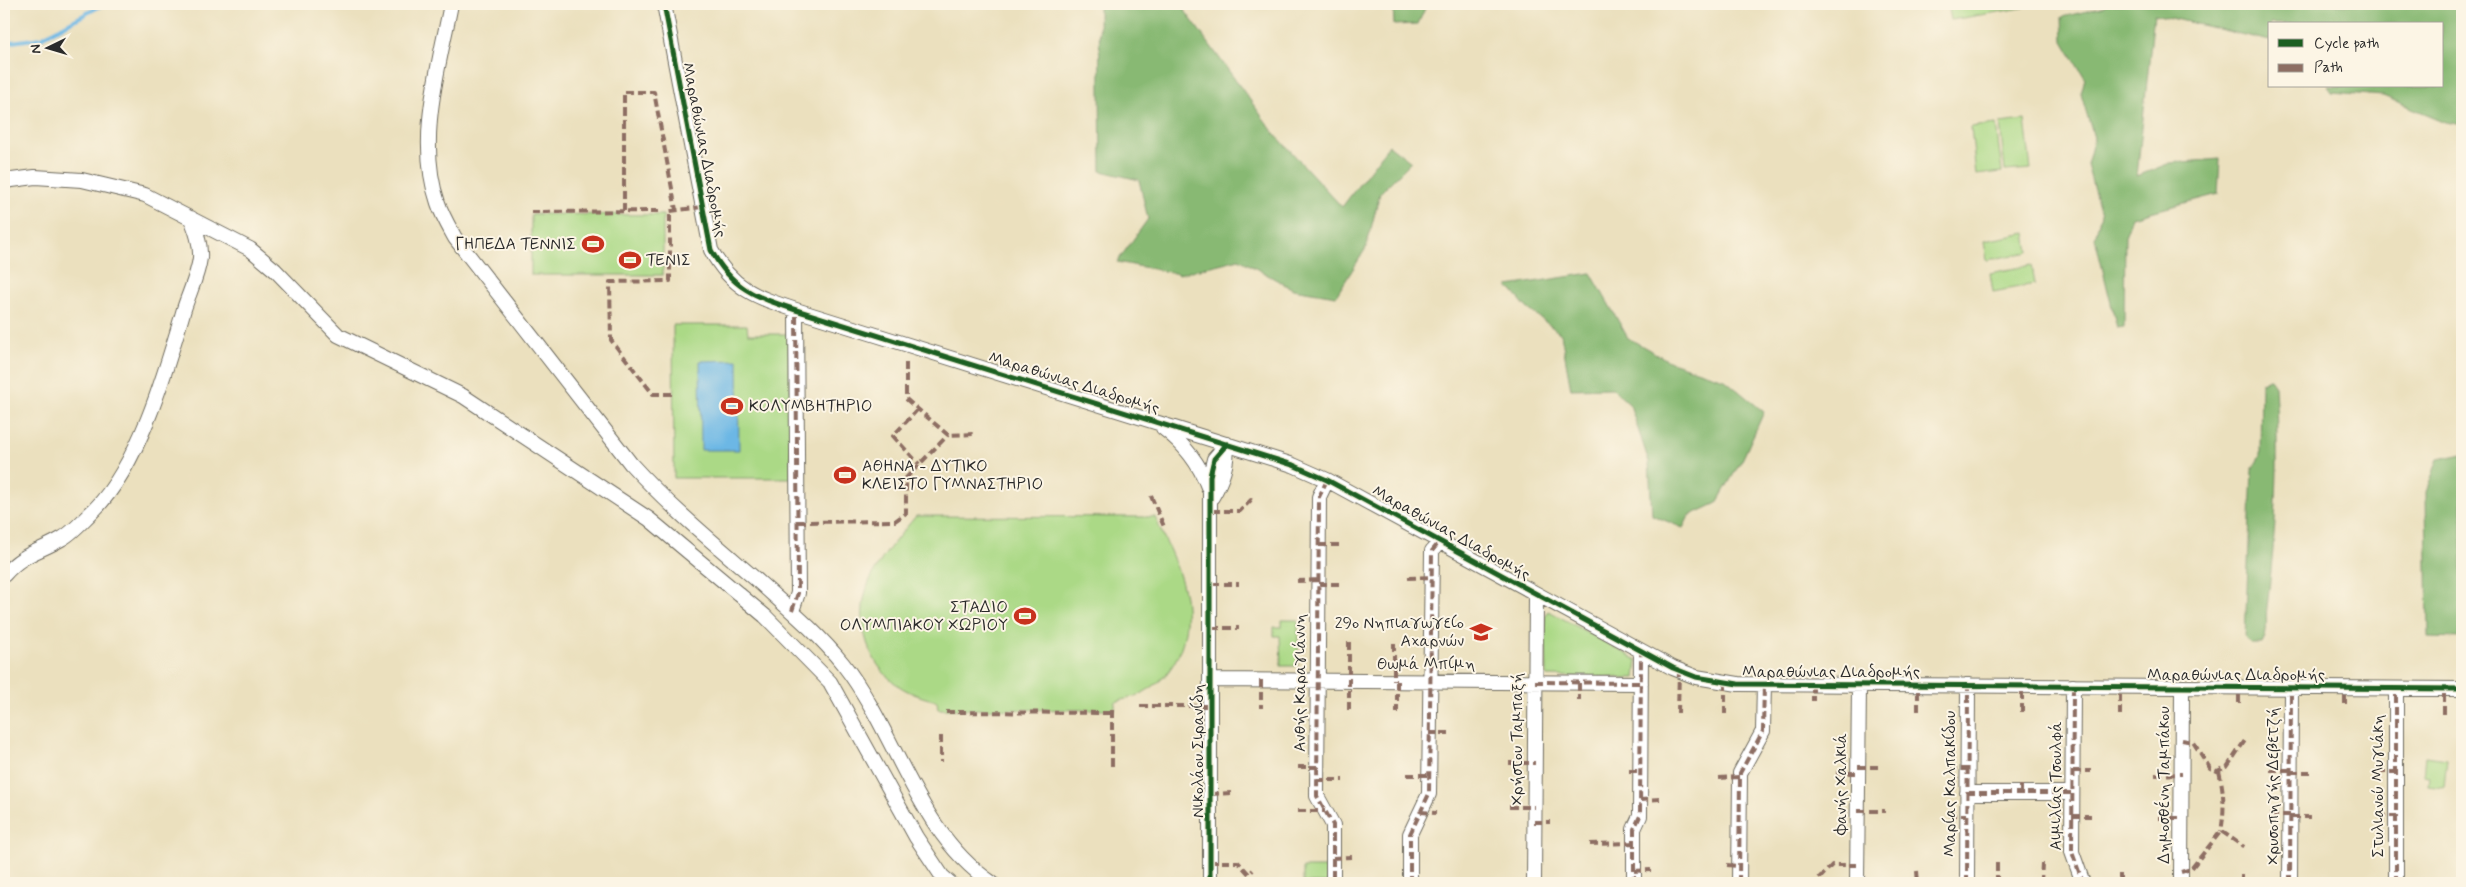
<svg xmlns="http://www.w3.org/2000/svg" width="2466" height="887" viewBox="0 0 2466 887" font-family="Mynerve,sans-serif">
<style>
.green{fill:#abd986;stroke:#6b8258}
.forest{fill:#88b973;stroke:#5a724f}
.water{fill:#6cb7e5;stroke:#4c7188}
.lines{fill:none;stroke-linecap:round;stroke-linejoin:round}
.stream{stroke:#6cb7e5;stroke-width:4}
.street-casing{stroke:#6e6a5e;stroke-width:16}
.street{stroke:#fff;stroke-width:14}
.quiet{stroke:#8d6e63;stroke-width:4;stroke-dasharray:8 4;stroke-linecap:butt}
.cycleway-casing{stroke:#fcf5e5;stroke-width:8}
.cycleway{stroke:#1b5e20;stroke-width:5}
.labels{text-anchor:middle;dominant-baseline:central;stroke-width:4;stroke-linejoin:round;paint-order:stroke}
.street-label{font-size:16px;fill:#2b2b2b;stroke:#fcf5e5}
.poi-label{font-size:16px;fill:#2b2b2b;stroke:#fcf5e5;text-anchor:end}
</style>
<rect width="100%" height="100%" fill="#fcf5e5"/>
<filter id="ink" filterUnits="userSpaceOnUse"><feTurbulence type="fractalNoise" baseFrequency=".02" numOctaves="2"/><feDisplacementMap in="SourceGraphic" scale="10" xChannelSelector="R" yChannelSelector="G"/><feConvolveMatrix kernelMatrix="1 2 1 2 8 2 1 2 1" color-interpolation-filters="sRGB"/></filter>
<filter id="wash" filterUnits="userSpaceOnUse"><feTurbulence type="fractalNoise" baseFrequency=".0096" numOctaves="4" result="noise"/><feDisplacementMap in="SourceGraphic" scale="20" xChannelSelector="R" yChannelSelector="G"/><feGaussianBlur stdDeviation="1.12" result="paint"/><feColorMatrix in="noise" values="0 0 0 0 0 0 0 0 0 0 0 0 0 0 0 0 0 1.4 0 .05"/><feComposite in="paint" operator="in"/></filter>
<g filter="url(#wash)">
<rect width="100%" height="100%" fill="#ebe0be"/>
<path class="green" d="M1948 4H2045L1951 20Z
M2025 120 2031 169 2005 171 2000 123Z
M1996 124 2002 172 1976 175 1971 127Z
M531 214 663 215V275H531Z
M2026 233 2029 252 1987 260 1984 241Z
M2032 265 2035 284 1993 292 1990 273Z
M673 325H747L748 334H790L791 478H674Z
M916 516 1155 517C1165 541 1179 567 1184 592 1192 630 1180 673 1144 692 1135 697 1125 699 1115 702V710L938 709 937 701C924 698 911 694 899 686 864 663 852 611 873 574 884 553 901 534 916 516Z
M1549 611 1637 660 1635 678 1547 676 1545 616Z
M1282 620H1298V666H1281L1280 636H1274V627H1282Z
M2425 756 2447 759 2444 787 2428 785 2429 776 2423 775Z
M1303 868H1328V883H1303Z"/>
<path class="forest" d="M1099 4H1180L1274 133 1342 207 1389 145 1411 162 1380 193 1366 248 1336 296 1293 289 1239 259 1179 274 1117 262 1148 219 1139 180 1101 171Z
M1393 4H1427L1418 24 1394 25Z
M2108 4H2462V125L2446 122 2383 96 2332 92 2328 86H2442V24H2270V41L2154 14 2137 176 2170 163 2220 159 2218 194 2132 217 2125 236 2124 327 2117 328 2095 238 2101 214 2087 165 2094 138 2081 94 2085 78 2063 41 2062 17 2104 7Z
M1591 273 1628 338 1671 362 1724 379 1764 412 1743 458 1717 503 1689 516 1683 528 1652 515 1649 462 1630 405 1612 388 1571 389 1561 334 1527 308 1508 286Z
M2270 379 2275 386C2280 460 2276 534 2267 607 2265 620 2269 632 2262 644H2251L2245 637 2252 470 2260 456 2261 382Z
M2462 454V638L2428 637 2426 492 2438 459Z"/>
<path class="water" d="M738 360 739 450H701L700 361Z"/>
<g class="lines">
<path class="stream" d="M4 43 41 38 104 4"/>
</g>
</g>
<g filter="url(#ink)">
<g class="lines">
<g class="street-casing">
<path id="street" d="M451 4C439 67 416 140 438 203 442 215 449 227 455 238L631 464C670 507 715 544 759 582 788 608 818 633 843 664 897 733 917 833 992 883
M664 4 711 250C732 289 756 297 796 310L1293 465 1327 480 1673 668 1696 677 1738 684 2462 689
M4 181 35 177 82 180 145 195 250 249 275 270 338 335 463 396 649 519 765 616 830 682 916 837 942 876 950 883
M1163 428C1184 444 1199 462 1208 487
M1327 480 1319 497 1317 796 1333 825V883
M1212 497C1223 479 1227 465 1227 444
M4 575C23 553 39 552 61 539 73 533 85 518 95 509 140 463 166 370 184 309 189 293 198 275 200 258 201 244 196 231 191 218
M792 611 798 593 796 310
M1211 680 1641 683
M2073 686 2072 852 2083 883
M1967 793H2072
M1210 883V476L1214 459 1227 444
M1410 883V834L1429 794 1432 551 1441 540
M1534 883 1536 594
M1634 883V829L1640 816 1641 651
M1739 883 1740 773 1763 731 1764 683
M1857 883 1859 685
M1967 883 1968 685
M2181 883 2182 687
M2290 883 2291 688
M2396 883V689"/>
</g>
<use href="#street" class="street"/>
<path class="quiet" d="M624 211V92H654L676 210
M531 212 659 211
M906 363V399L948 435 976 434
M672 394H653L611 340 610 282 670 281V211L702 207
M918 409 893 436 919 464
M1327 480 1319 497 1317 796 1333 825V883
M1151 496 1165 529
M1212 511H1240L1251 500 1254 503
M798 522 895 521 906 513V478L948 435
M1319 545H1340
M1408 578 1431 577
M1297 581 1319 580
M1212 584H1239
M1319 584H1340
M792 611 798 593 796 310
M1212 628H1239
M1349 642V713
M1394 643V681
M1261 680V708
M1397 681V714
M1535 682 1641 683
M1579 683V700
M1813 684V701
M2073 686 2072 852 2083 883
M2239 703V687
M2345 704V688
M1140 706H1211
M1112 710V766
M1918 711V685
M946 712 1112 713
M2022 712V686
M1678 713 1679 670
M1725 714V683
M2444 714V689
M2120 715V687
M1429 733H1452
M941 736V762
M2182 740 2193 742 2210 768 2217 771 2227 767 2246 739
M1509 763H1535
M1298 767H1317
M1858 767H1882
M1949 769H1967
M2270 770H2291
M1629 771H1640
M2073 771H2091
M2219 771C2224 792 2225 810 2221 831
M2291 772H2310
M2378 772H2396
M1836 773H1858
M1407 775H1429
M2155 775 2182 774
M1719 778 1740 777
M1317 780H1343
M1967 793H2072
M2021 793V782
M1211 794 1232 793
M1640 800 1661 799
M1509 807H1534
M1298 811H1325
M1858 811H1885
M1420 812 1436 813
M1949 815H1967
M2270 815H2291
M2072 816H2091
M2378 816H2396
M2291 817H2310
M2159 818H2181
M1534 822H1550
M1590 844 1634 843
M1333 858 1352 857
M1210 862H1238L1249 874 1253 870
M1997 863V883
M1727 865 1739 866
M1634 871 1651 870
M1917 871 1918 883
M2181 872 2191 869 2221 831 2244 847
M2120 874V883
M1819 875 1821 877 1832 865H1858
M1442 880V883
M1489 880V883
M1410 883V834L1429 794 1432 551 1441 540
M1634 883V829L1640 816 1641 651
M1739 883 1740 773 1763 731 1764 683
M1967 883 1968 685
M2041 883 2042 863
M2242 883V874
M2290 883 2291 688
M2396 883V689
M2443 883V877"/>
<g class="cycleway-casing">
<path id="cycleway" d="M664 4 711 250C732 289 756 297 796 310L1293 465 1327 480 1673 668 1696 677 1738 684 2462 689
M1210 883V476L1214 459 1227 444"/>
</g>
<use href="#cycleway" class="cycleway"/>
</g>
</g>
<defs>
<g id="stadium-bare" transform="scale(1.725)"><path d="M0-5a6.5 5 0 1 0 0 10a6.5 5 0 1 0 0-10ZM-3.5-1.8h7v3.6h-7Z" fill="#c8321e" stroke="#fcf5e5" stroke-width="2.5" paint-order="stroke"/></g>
<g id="school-bare" transform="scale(1.725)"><path d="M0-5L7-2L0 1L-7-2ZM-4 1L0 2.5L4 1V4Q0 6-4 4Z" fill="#c8321e" stroke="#fcf5e5" stroke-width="2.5" paint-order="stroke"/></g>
</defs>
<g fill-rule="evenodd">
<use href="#stadium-bare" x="593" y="244"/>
<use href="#stadium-bare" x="630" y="260"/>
<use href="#stadium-bare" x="732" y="406"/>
<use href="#stadium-bare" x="845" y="475"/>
<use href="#stadium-bare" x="1025" y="616"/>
<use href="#school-bare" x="1481" y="632"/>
</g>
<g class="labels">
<g class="street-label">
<text transform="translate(704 150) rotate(79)">Μαραθώνιας Διαδρομής</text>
<text transform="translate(1074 383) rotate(17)">Μαραθώνιας Διαδρομής</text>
<text transform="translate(1451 533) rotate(29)">Μαραθώνιας Διαδρομής</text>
<text x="1426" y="664">Θωμά Μπίμη</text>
<text x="1831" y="672">Μαραθώνιας Διαδρομής</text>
<text x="2236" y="675">Μαραθώνιας Διαδρομής</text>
<text transform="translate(1300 683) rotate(-90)">Ανθής Καραγιάννη</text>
<text transform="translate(1517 739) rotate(-90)">Χρήστου Ταμπαξή</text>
<text transform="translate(1198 751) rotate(-90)">Νικολάου Σιρανίδη</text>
<text transform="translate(1841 784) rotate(-90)">Φανής Χαλκιά</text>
<text transform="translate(1950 784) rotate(-90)">Μαρίας Καλπακίδου</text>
<text transform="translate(2164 785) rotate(-90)">Δημοσθένη Ταμπάκου</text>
<text transform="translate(2056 786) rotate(-90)">Αιμιλίας Τσουλφά</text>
<text transform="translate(2273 786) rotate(-90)">Χρυσοπηγής Δεβετζή</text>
<text transform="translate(2378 786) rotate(-90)">Στυλιανού Μυγιάκη</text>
</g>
<g class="poi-label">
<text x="576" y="244">ΓΗΠΕΔΑ ΤΕΝΝΙΣ</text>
<text x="646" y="260" text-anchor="start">ΤΕΝΙΣ</text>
<text x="749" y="406" text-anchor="start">ΚΟΛΥΜΒΗΤΗΡΙΟ</text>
<text x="862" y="466" text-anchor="start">ΑΘΗΝΑ - ΔΥΤΙΚΟ<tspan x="862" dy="18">ΚΛΕΙΣΤΟ ΓΥΜΝΑΣΤΗΡΙΟ</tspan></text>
<text x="1008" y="607">ΣΤΑΔΙΟ<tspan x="1008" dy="18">ΟΛΥΜΠΙΑΚΟΥ ΧΩΡΙΟΥ</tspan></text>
<text x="1464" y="623">29ο Νηπιαγωγείο<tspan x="1464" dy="18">Αχαρνών</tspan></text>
</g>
</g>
<rect width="2466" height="887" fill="none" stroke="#fcf5e5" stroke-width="20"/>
<rect x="2268" y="22" width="175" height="65" fill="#fcf5e5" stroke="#a8a49b"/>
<rect x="2278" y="39" width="25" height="8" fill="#1b5e20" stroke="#a8a49b"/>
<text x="2314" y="48" font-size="15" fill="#2b2b2b">Cycle path</text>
<rect x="2278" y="64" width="25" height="8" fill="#8d6e63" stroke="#a8a49b"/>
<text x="2314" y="72" font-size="15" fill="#2b2b2b">Path</text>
<g transform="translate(48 48) rotate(265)" stroke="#fcf5e5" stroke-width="4" paint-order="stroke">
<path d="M0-4L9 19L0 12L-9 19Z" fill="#2b2b2b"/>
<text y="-8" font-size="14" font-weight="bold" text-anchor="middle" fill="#2b2b2b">N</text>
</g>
</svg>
